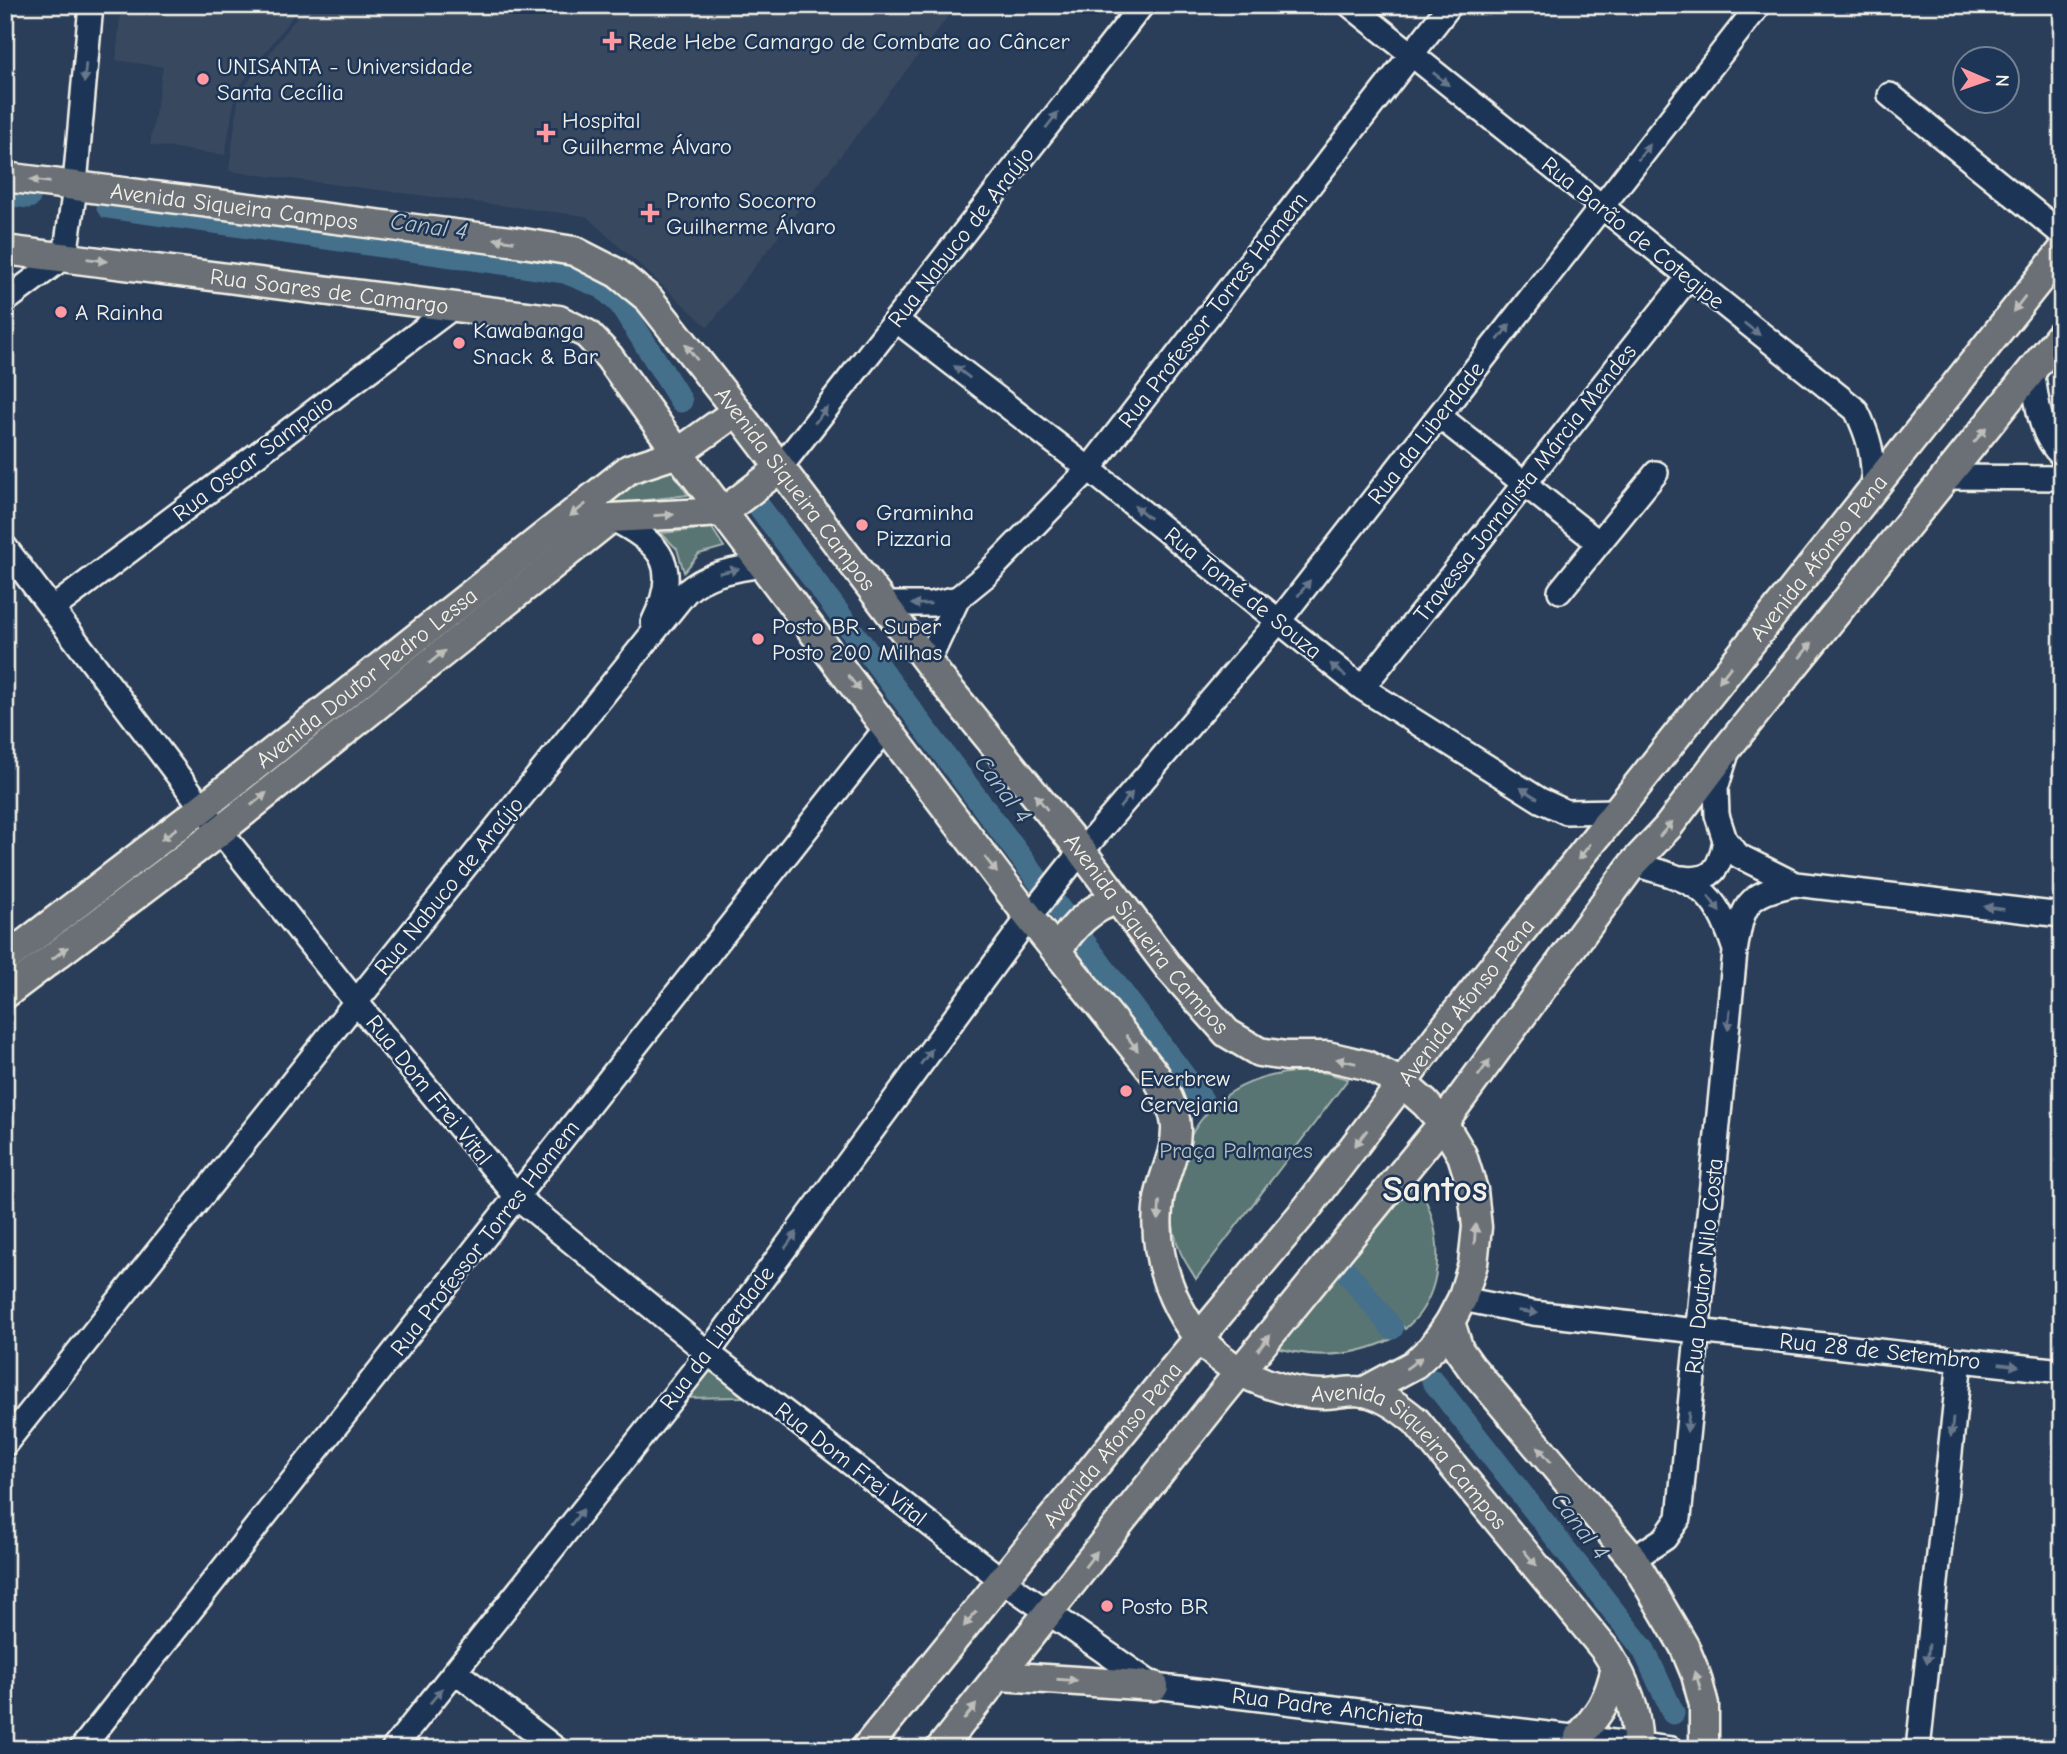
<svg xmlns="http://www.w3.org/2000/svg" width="2067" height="1754" viewBox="0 0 2067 1754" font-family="'Comic Neue',sans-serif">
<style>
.built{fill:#39485e}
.green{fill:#587573;stroke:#a6b3ae;stroke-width:2}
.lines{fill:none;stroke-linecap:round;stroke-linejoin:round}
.canal{stroke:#456f8c;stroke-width:23}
.minor-casing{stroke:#f4f1e8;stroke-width:28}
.major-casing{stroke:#f4f1e8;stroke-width:33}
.minor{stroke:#1d3557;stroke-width:23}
.major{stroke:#6a7074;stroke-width:28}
.oneway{fill:#68778a}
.oneway2{fill:#bdbdba}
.poi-dot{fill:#ff9aa2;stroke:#1d3557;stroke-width:2.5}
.labels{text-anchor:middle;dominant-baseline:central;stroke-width:5;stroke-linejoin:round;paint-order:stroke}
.poi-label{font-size:23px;fill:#f4f1e8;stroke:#1d3557;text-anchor:start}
.street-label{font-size:23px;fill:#f4f1e8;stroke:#1d3557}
.park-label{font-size:23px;fill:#b6bfb9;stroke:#1d3557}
.water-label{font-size:24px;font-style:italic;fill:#b7c4c8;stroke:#1d3557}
.town-label{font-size:37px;font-weight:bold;fill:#f4f1e8;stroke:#1d3557}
</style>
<rect width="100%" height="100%" fill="#2a3e5a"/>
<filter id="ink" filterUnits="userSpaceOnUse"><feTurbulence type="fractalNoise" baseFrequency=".0143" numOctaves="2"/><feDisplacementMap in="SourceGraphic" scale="14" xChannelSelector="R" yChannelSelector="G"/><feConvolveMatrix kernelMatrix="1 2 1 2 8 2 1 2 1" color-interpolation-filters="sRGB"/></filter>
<g filter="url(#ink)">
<path class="built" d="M121 5H301L236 91 225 155 150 145 163 67 116 60Z
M306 5H957L708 327 586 216 229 171 239 94Z"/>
<path class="green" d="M670 468 688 495 607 505 638 477Z
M712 528 724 547 699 554 684 572 677 549 661 533Z
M1306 1071 1327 1073 1348 1079 1196 1279C1191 1270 1184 1261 1180 1251 1170 1226 1169 1197 1176 1172 1195 1106 1238 1075 1306 1071Z
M1409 1173C1439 1211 1449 1271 1420 1313 1416 1319 1410 1324 1405 1329L1345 1255Z
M1336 1264 1394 1338C1353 1358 1312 1360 1268 1345Z
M707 1367 743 1397 683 1398Z"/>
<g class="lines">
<path class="canal" d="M5 194 29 197
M108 207 565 272 602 287 621 305 681 401
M761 509 1202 1100
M1343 1267 1392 1328
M1433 1381 1644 1650 1673 1713"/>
<g class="minor-casing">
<path id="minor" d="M1350 5 1856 410C1870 438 1873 455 1874 486
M1890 95 2062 234
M5 301 65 256 74 195 91 5
M896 320 1089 469 1362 688 1540 800 1566 812 1617 811
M2032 370C2037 399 2038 434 2062 456
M1439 416 1599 543
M779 469 1142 5
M1946 477 2062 478
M611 518C663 544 681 566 653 623
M5 547 220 831 356 1002 517 1197 708 1353 1002 1580 1154 1686 1671 1749
M1560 591 1656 473
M884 604H932L958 598
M52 609 453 307
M928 662 958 598 985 576 1089 469 1450 5
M1362 688 1688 278
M1726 756 1716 788 1717 815 1725 840 1739 856 1795 884 2062 915
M1633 864C1696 881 1714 886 1735 950
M1682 878C1713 882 1720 868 1725 840
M1462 1299 1533 1313 2062 1371
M5 1444 356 1002 686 592C709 572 734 570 762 565
M1633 1559 1665 1538 1679 1518 1735 952C1743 903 1745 895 1795 884
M455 1671 556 1749
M81 1749 887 727
M393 1749 708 1353 1029 917 1070 865 1278 622 1759 5
M1918 1749 1960 1360"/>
</g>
<g class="major-casing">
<g id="major">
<path id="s1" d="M5 177 510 241 574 251 617 273 649 299 737 411 939 677 1082 852 1170 969 1227 1033 1259 1052 1286 1056H1327L1366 1065 1402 1083 1425 1103 1443 1123 1462 1155 1473 1190 1477 1227 1473 1264 1462 1299 1450 1322 1432 1348 1415 1364 1363 1392"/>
<path id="s2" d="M5 250 559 320 587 334 609 357 678 453 1029 917 1154 1073C1164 1089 1175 1108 1176 1127 1177 1152 1163 1175 1159 1199 1151 1256 1174 1321 1219 1357 1246 1379 1288 1394 1323 1394 1336 1394 1352 1389 1365 1392 1386 1397 1400 1408 1416 1421L1606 1651C1625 1680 1639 1713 1637 1749"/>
<path d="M1057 951C1071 928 1091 907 1117 900"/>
<path id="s3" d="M5 959 202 808 629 469 678 453 737 411"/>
<path d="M5 994 220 831 611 518 723 512 779 469"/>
<path d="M1450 1322 1459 1350 1471 1367 1633 1559 1684 1646 1696 1675 1704 1705V1749"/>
<path d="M999 1676 1154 1686"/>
<path d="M1579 1737C1600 1712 1609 1700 1616 1667"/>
<path id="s4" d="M865 1749 1179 1362 1308 1207 1438 1036 2062 251"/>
<path d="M940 1749 1221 1395 1443 1123 1633 864 1668 827 1729 746 2062 333"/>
</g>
</g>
<use href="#minor" class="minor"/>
<use href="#major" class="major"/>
</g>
<defs><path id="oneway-solid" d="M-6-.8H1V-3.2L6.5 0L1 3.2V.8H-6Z" transform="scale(1.75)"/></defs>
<g class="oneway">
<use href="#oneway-solid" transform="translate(85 73) rotate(95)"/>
<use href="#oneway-solid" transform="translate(1441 79) rotate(39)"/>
<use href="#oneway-solid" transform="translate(1052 120) rotate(-52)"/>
<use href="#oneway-solid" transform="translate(1644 152) rotate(-52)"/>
<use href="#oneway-solid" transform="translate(1752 329) rotate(38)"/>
<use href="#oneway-solid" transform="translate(1504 332) rotate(-52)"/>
<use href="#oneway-solid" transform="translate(962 372) rotate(-142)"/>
<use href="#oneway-solid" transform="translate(821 415) rotate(-52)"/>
<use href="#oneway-solid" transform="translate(1142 512) rotate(-141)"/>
<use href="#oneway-solid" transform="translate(729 571) rotate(-12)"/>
<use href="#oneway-solid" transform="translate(1304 588) rotate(-52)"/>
<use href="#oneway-solid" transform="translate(921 604) rotate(179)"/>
<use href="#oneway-solid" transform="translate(1338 670) rotate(-141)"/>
<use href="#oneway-solid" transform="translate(1529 793) rotate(-148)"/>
<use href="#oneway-solid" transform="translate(1126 800) rotate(-50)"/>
<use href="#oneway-solid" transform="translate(1714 904) rotate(54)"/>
<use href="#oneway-solid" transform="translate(1994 908) rotate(-173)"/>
<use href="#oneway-solid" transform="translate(1729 1020) rotate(96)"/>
<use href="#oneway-solid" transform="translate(926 1057) rotate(-54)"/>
<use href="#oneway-solid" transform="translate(791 1240) rotate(-54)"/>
<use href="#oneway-solid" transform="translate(1528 1312) rotate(8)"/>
<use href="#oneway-solid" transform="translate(2009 1365) rotate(7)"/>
<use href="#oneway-solid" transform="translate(1688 1422) rotate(96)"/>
<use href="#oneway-solid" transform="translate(1952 1427) rotate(96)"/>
<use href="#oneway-solid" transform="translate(577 1517) rotate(-52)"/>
<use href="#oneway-solid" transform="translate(1928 1654) rotate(96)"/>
<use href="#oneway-solid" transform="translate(436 1696) rotate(-51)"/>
</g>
<g class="oneway2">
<use href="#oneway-solid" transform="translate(40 181) rotate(-173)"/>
<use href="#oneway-solid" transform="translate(504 240) rotate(-172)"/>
<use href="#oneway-solid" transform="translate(97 260) rotate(7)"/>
<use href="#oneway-solid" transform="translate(2019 304) rotate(128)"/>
<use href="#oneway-solid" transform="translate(691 352) rotate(-128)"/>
<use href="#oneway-solid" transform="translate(1980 435) rotate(-51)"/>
<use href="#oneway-solid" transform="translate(578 510) rotate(142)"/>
<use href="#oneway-solid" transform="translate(664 515) rotate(-3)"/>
<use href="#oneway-solid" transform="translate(1806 650) rotate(-51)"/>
<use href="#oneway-solid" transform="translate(437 657) rotate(-39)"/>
<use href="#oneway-solid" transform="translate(1725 674) rotate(128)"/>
<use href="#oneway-solid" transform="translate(854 683) rotate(52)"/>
<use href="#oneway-solid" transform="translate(259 799) rotate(-39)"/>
<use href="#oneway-solid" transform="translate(1041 802) rotate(-129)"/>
<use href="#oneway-solid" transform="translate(1666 829) rotate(-49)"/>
<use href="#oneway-solid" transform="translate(169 834) rotate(143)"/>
<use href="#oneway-solid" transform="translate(1584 852) rotate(128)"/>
<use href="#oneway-solid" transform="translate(991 865) rotate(53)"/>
<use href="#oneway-solid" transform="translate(60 953) rotate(-37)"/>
<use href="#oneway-solid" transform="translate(1132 1043) rotate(53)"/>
<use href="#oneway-solid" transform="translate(1346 1061) rotate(-167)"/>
<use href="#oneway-solid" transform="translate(1484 1068) rotate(-54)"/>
<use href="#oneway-solid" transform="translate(1361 1138) rotate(127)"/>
<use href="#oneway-solid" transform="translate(1159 1211) rotate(93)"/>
<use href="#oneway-solid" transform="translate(1475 1234) rotate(-86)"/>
<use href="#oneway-solid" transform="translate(1264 1343) rotate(-51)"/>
<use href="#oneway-solid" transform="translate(1414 1363) rotate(-36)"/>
<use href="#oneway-solid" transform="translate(1544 1454) rotate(-130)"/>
<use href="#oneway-solid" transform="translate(1530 1558) rotate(50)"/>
<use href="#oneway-solid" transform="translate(1091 1559) rotate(-52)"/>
<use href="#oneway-solid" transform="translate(970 1619) rotate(129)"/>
<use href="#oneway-solid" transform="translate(1067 1680) rotate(4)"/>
<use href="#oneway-solid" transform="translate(1698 1681) rotate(-106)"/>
<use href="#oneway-solid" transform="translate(970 1712) rotate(-51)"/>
</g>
</g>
<g class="poi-dot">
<path d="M608.5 30.5h7v7h7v7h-7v7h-7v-7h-7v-7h7z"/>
<circle cx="203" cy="79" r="7"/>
<path d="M542.5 122.5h7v7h7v7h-7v7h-7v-7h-7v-7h7z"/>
<path d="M646.5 202.5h7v7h7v7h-7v7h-7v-7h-7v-7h7z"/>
<circle cx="61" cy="312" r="7"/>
<circle cx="459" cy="343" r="7"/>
<circle cx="862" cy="525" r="7"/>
<circle cx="758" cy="639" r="7"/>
<circle cx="1126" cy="1091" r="7"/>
<circle cx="1107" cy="1606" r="7"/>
</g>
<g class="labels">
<g class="poi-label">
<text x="628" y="41">Rede Hebe Camargo de Combate ao Câncer</text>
<text x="217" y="66">UNISANTA - Universidade<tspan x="217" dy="26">Santa Cecília</tspan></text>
<text x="562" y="120">Hospital<tspan x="562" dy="26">Guilherme Álvaro</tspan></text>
<text x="666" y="200">Pronto Socorro<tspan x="666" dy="26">Guilherme Álvaro</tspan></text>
<text x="75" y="312">A Rainha</text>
<text x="473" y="330">Kawabanga<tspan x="473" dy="26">Snack &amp; Bar</tspan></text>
<text x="876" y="512">Graminha<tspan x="876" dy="26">Pizzaria</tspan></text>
<text x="772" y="626">Posto BR - Super<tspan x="772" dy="26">Posto 200 Milhas</tspan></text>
<text x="1140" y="1078">Everbrew<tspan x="1140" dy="26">Cervejaria</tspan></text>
<text x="1121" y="1606">Posto BR</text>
</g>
<g class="street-label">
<text stroke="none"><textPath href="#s1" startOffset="231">Avenida Siqueira Campos</textPath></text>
<text transform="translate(1633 233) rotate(39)">Rua Barão de Cotegipe</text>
<text transform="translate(961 237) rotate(-52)">Rua Nabuco de Araújo</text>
<text stroke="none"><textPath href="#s2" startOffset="327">Rua Soares de Camargo</textPath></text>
<text transform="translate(1213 310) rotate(-52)">Rua Professor Torres Homem</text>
<text transform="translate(1426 433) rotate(-52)">Rua da Liberdade</text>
<text transform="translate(253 458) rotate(-37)">Rua Oscar Sampaio</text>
<text transform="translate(1525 483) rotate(-52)">Travessa Jornalista Márcia Mendes</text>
<text stroke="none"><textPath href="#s1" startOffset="903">Avenida Siqueira Campos</textPath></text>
<text stroke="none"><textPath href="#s4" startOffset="1526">Avenida Afonso Pena</textPath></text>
<text transform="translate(1243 593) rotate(39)">Rua Tomé de Souza</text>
<text stroke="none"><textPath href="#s3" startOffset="458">Avenida Doutor Pedro Lessa</textPath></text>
<text transform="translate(449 886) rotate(-51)">Rua Nabuco de Araújo</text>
<text stroke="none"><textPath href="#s1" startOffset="1470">Avenida Siqueira Campos</textPath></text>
<text stroke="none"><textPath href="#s4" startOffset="959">Avenida Afonso Pena</textPath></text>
<text transform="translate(429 1090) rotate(51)">Rua Dom Frei Vital</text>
<text transform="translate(485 1238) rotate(-52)">Rua Professor Torres Homem</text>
<text transform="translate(1704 1266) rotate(-84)">Rua Doutor Nilo Costa</text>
<text transform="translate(717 1338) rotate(-53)">Rua da Liberdade</text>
<text transform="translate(1880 1351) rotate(6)">Rua 28 de Setembro</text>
<text stroke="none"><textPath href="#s4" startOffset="392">Avenida Afonso Pena</textPath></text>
<text stroke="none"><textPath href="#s2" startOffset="2056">Avenida Siqueira Campos</textPath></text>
<text transform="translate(851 1464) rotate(38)">Rua Dom Frei Vital</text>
<text transform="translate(1328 1707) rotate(7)">Rua Padre Anchieta</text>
</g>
<g class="park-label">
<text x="1236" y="1150">Praça Palmares</text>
</g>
<g class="water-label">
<text transform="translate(429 226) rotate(8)">Canal 4</text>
<text transform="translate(1003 789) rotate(53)">Canal 4</text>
<text transform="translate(1580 1526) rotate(52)">Canal 4</text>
</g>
<g class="town-label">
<text x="1435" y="1189">Santos</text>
</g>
</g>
<rect width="2067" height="1754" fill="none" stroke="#1d3557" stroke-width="28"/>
<rect x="14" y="14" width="2039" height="1726" fill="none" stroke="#f4f1e8" stroke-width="2.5" filter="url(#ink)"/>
<g transform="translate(1986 80) rotate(92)"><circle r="33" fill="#1d3557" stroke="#738091" stroke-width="2"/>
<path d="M0-5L12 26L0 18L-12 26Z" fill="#ff9aa2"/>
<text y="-10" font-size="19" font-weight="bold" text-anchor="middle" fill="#f4f1e8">N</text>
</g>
</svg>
